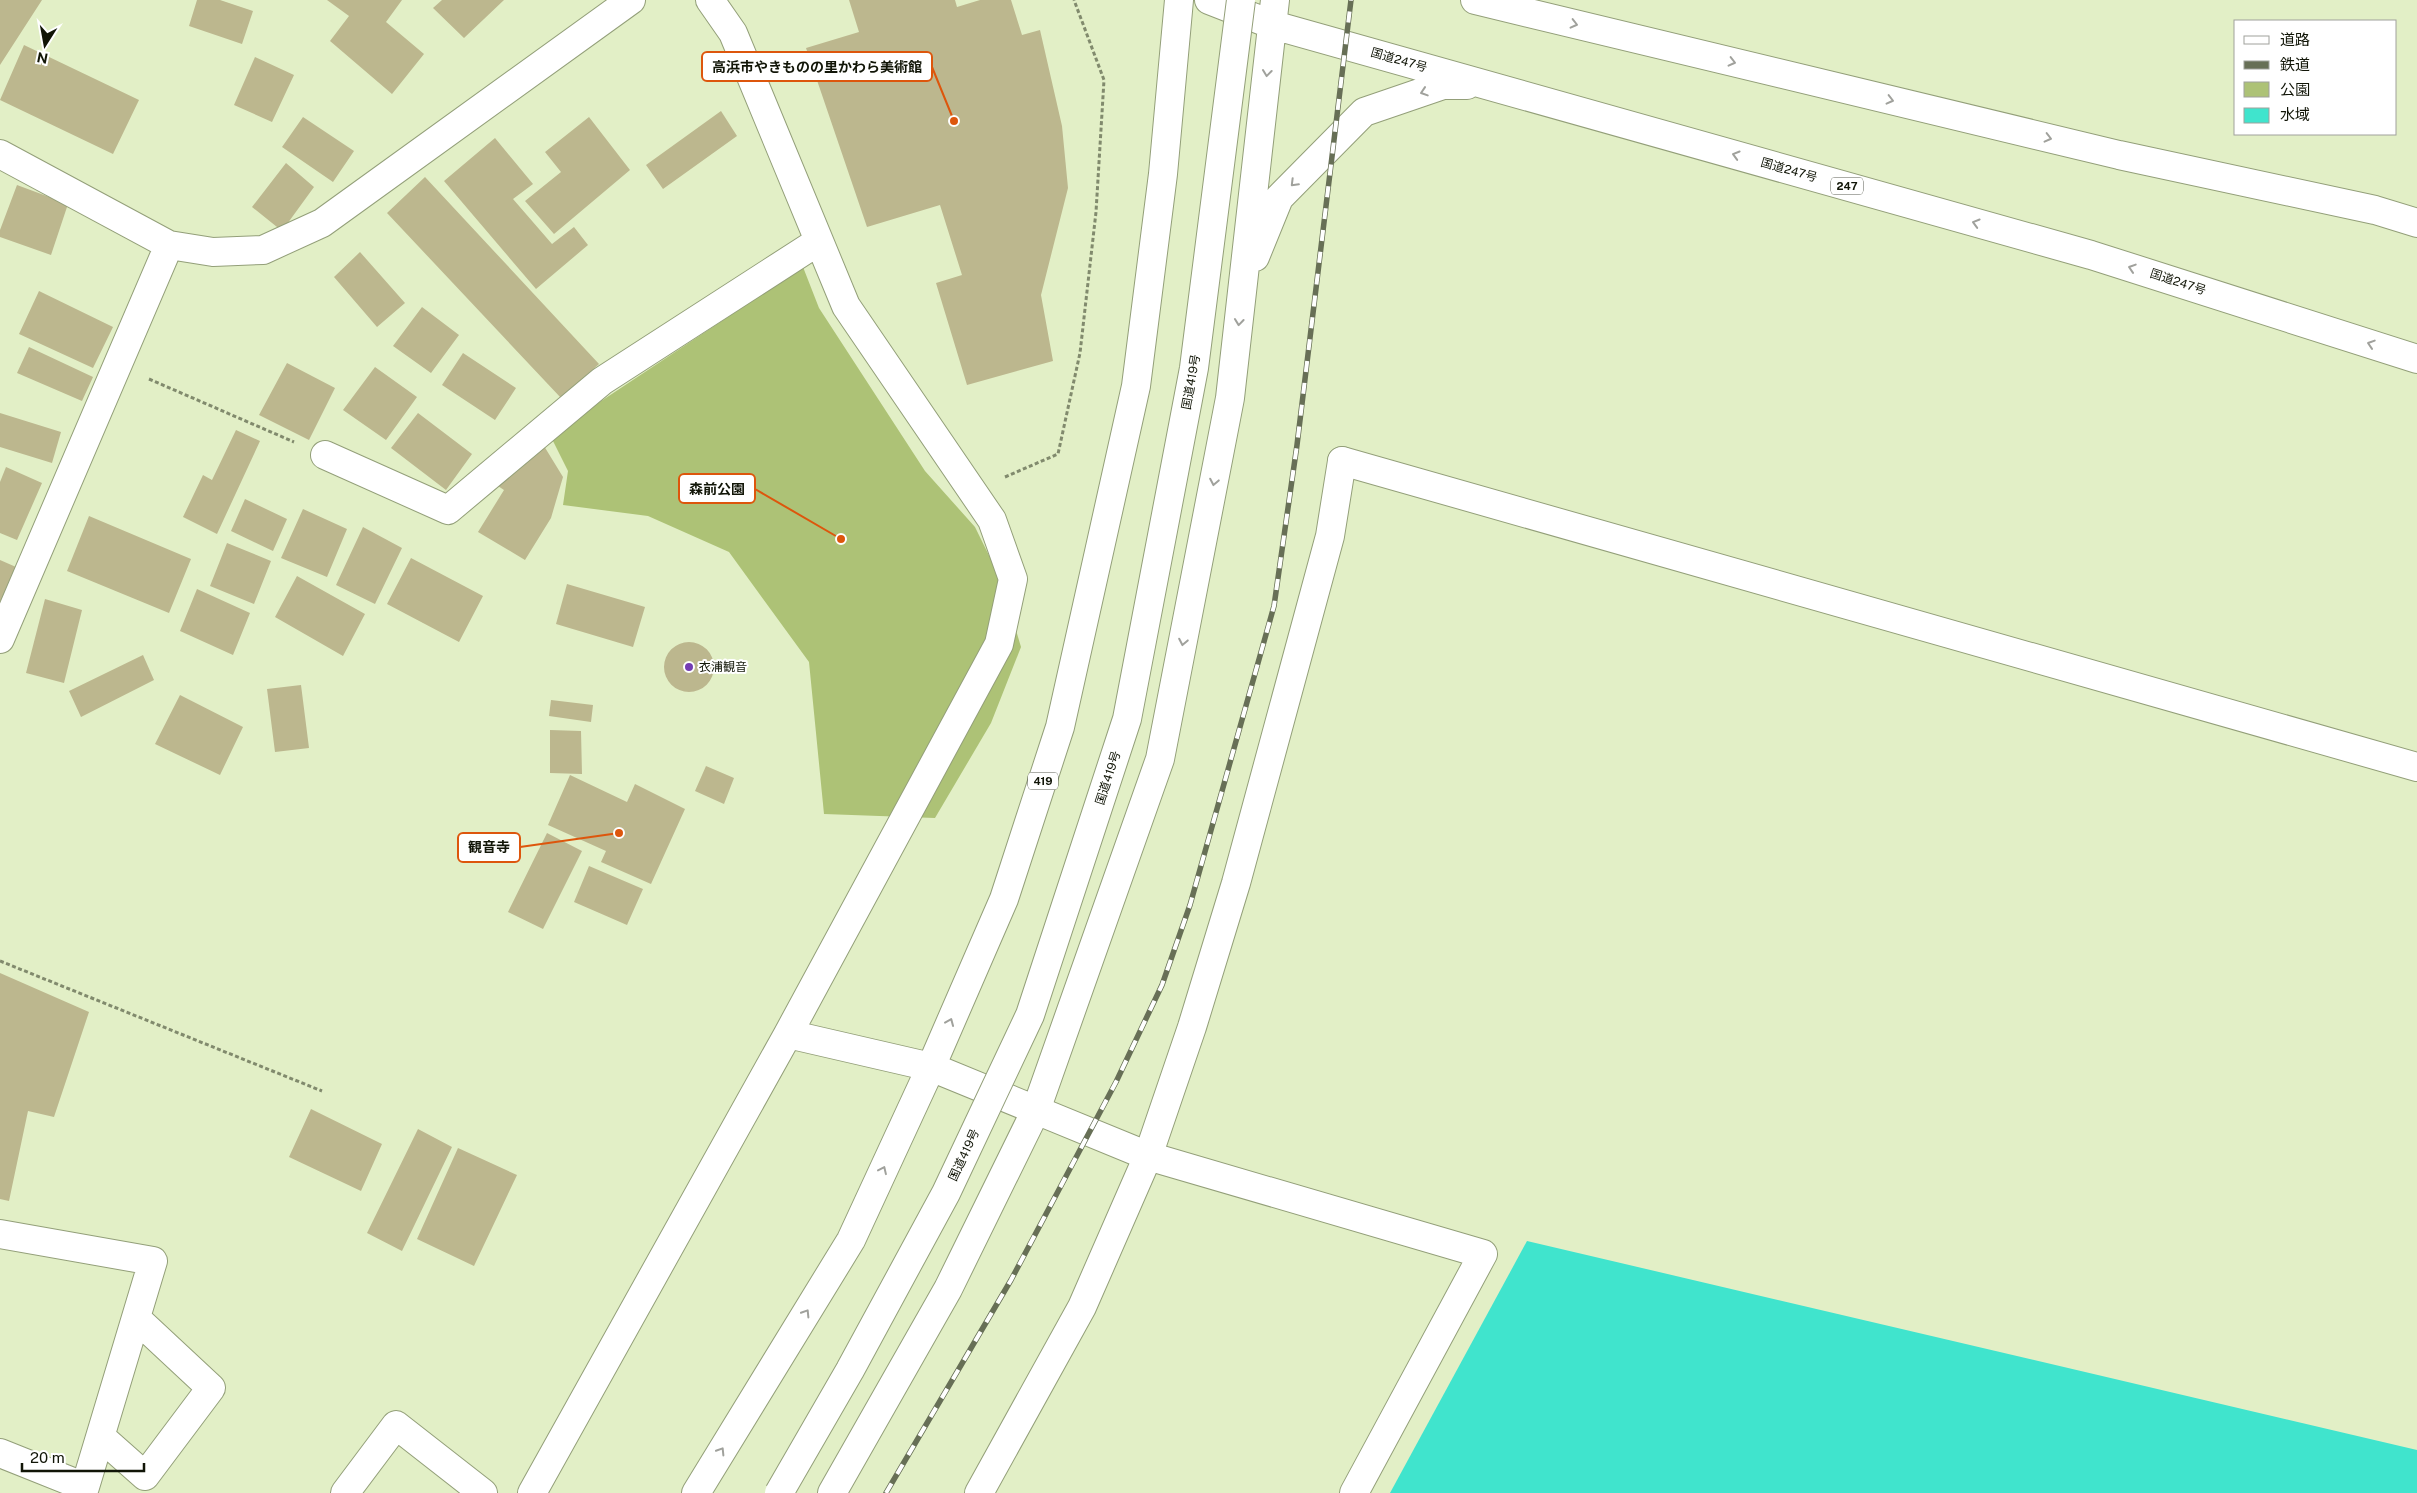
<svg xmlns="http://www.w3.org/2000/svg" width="2417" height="1493" viewBox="0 0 2417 1493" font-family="'Public Sans','Noto Sans JP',sans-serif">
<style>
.green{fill:#adc276}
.water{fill:#40e4cd}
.building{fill:#bcb78e}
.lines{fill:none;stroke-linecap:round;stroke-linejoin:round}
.street-casing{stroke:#939f79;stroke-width:30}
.secondary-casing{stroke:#939f79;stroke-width:30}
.highway-casing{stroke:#939f79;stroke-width:30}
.path{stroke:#818a6d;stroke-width:3;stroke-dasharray:4 2.5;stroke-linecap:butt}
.street{stroke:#fff;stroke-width:28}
.secondary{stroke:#fff;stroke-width:28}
.highway{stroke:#fff;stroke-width:28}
.rail-casing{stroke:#676f56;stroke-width:5.5}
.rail{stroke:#fff;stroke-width:4;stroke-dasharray:11;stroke-linecap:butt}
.highway-bridge-casing{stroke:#939f79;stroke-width:30;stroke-linecap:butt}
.highway-bridge{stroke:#fff;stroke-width:28}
.oneway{stroke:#a0a19c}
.poi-dot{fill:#743cb3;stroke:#fff;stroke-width:2}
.labels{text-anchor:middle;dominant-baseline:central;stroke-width:4;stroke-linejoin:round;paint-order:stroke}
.shield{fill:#fff;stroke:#585b51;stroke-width:1}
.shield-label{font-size:11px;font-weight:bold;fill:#111507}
.street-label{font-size:12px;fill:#111507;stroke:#fff}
.poi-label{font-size:12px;fill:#111507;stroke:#fff;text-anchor:start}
.leader{fill:none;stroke:#dd560c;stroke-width:2}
.callout-dot{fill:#dd560c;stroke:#fff;stroke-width:2}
.callout{fill:#fff;stroke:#dd560c;stroke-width:2}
.callout-label{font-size:14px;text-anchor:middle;font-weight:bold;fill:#111507}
</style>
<rect width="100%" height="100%" fill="#e2efc6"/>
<path class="green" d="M803 267 819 308 925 471 975 527 1001 580 1021 647 991 723 935 818 824 814 809 662 729 552 648 516 563 505 568 471 550 435Z"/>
<path class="water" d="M1527 1241 2417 1450V1493H1390Z"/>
<path class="building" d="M0 0H42L0 65Z
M197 0H220L253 11 242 44 189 26Z
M327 0H402L386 22 424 54 392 94 330 41 349 16Z
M442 0H504L464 38 433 8Z
M849 0H955L957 7 980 0H1011L1022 35 1040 30 1062 126 1068 188 1041 295 1053 361 967 385 936 283 962 275 940 205 867 227 806 48 859 32Z
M24 45 139 100 113 154 0 100Z
M255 57 294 75 272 122 234 105Z
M721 111 737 136 663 189 646 165Z
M303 117 354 151 333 182 282 147Z
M589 117 630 170 554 234 525 201 561 172 545 152Z
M495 138 533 184 513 199 552 244 574 227 588 245 536 289 444 181Z
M286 163 314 187 282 231 252 207Z
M425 177 599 364 561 398 387 213Z
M17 185 68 204 51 255 0 237V230Z
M360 252 405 303 377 327 334 277Z
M39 291 113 327 93 368 19 334Z
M422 307 459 335 431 373 393 346Z
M29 347 93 377 82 401 17 373Z
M463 353 516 388 495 420 442 385Z
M287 363 335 388 309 440 259 415Z
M375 367 417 397 386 440 343 410Z
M0 413 61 432 52 463 0 447Z
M418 413 472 454 446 490 391 448Z
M236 430 260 441 217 534 183 517 203 475 212 480Z
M544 446 563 477 551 518 525 560 478 532 504 490 495 484Z
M6 467 42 483 17 540 0 533V482Z
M245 499 287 519 273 551 231 531Z
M303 509 347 529 327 577 281 558Z
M89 516 191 559 169 613 67 571Z
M363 527 402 548 375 604 336 585Z
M227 543 271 561 254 604 210 586Z
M411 558 483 596 459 642 387 604Z
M0 560 16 567 0 602Z
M297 576 365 614 343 656 275 617Z
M567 584 645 607 633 647 556 624Z
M197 589 250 613 233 655 180 631Z
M45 599 82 610 64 683 26 673Z
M664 667a25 25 0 1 1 50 0a25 25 0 1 1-50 0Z
M143 655 154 680 81 717 69 691Z
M301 685 309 748 275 752 267 689Z
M180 695 243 727 220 775 155 744Z
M551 700 593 705 591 722 549 716Z
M550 730 581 731 582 774 550 773Z
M706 766 734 778 724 804 695 791Z
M570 775 627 802 635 784 685 809 651 884 601 862 606 851 548 825Z
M547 833 582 851 543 929 508 912Z
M589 866 643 889 627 925 574 902Z
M0 973 89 1012 54 1117 28 1111 9 1201 0 1199Z
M311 1109 382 1144 361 1191 289 1157Z
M418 1129 452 1147 402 1251 367 1233Z
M458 1148 517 1175 474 1266 417 1239Z"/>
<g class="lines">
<g class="street-casing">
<path id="street" d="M0 154 169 245 213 252 263 250 322 223 631 0
M325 455 448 510 602 381 819 241
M1342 461 2417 767
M0 639 169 245
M788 1034 931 1067 1148 1156 1483 1254 1354 1493
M0 1234 153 1261 85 1487 0 1453
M101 1437 145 1476 211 1388 137 1319
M345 1493 396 1425 483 1493
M532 1493 788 1034 999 644 1013 579 992 520 846 306 733 33 710 0"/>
</g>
<g class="secondary-casing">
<path id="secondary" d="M979 1493 1082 1307 1148 1156 1192 1027 1236 883 1330 536 1342 461"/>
</g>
<g class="highway-casing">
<path id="highway" d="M1209 0 1273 25 2091 255 2417 359
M1475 0 2119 155 2375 210 2417 223
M1255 257 1279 198 1364 112 1443 85H1467
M696 1493 851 1240 931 1067 1004 899 1060 727 1136 386 1163 174 1179 0
M832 1493 948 1289 1036 1110 1160 759 1230 398 1275 0"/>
</g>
<path class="path" d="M149 379 294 442
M1005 477 1058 454 1080 353 1096 212 1104 80 1074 0
M0 961 322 1091"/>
<use href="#street" class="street"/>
<use href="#secondary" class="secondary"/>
<use href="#highway" class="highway"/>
<g class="rail-casing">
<path id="rail" d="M886 1493 1011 1280 1116 1082 1162 985 1190 905 1274 606 1297 445 1351 0"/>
</g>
<use href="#rail" class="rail"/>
<g class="highway-bridge-casing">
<path id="highway-bridge" d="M779 1493 850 1370 946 1193 1030 1015 1127 719 1194 368 1241 0"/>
</g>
<use href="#highway-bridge" class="highway-bridge"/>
</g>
<defs><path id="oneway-chevron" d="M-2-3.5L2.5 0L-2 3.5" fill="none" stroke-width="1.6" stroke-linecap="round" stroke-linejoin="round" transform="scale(1.25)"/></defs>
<g class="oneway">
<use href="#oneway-chevron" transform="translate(1574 24) rotate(14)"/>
<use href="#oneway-chevron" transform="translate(1732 62) rotate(14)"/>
<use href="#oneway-chevron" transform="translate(1267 73) rotate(97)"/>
<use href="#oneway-chevron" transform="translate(1424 92) rotate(162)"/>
<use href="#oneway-chevron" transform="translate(1890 100) rotate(14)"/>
<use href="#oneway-chevron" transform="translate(2048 138) rotate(14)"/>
<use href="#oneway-chevron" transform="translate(1736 155) rotate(-164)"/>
<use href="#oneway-chevron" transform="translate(1294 183) rotate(135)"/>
<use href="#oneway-chevron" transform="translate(1976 223) rotate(-164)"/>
<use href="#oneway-chevron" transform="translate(2132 268) rotate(-162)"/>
<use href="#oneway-chevron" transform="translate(1239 322) rotate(96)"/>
<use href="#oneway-chevron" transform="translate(2371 344) rotate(-162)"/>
<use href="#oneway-chevron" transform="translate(1214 482) rotate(101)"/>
<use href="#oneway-chevron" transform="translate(1183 642) rotate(101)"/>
<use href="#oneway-chevron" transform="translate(950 1022) rotate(-67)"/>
<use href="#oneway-chevron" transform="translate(883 1170) rotate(-65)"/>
<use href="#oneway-chevron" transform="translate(806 1313) rotate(-58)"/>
<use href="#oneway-chevron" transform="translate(721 1451) rotate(-58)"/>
</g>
<circle class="poi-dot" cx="689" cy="667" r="5"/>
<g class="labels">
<g class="shield">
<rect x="1831" y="177.5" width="32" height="17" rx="4"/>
<rect x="1028" y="772.5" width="30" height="17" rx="4"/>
</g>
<g class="shield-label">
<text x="1847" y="186">247</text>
<text x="1043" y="781">419</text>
</g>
<g class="street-label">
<text transform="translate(1399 60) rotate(16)">国道247号</text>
<text transform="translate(1789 170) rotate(16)">国道247号</text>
<text transform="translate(2178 282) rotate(18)">国道247号</text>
<text transform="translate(1191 382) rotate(-80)">国道419号</text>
<text transform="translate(1108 778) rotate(-72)">国道419号</text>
<text transform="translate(964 1155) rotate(-65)">国道419号</text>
</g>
<g class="poi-label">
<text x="699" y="667">衣浦観音</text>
</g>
</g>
<path class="leader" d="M954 121L932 67M841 539L755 489M619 833L520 847"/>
<g class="callout-dot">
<circle cx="954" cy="121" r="5"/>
<circle cx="841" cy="539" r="5"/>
<circle cx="619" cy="833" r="5"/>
</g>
<g class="callout">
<rect x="702" y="52" width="230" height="29" rx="5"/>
<rect x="679" y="474" width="76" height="29" rx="5"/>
<rect x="458" y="833" width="62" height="29" rx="5"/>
</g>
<g class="callout-label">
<text x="817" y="72">高浜市やきものの里かわら美術館</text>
<text x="717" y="494">森前公園</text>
<text x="489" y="852">観音寺</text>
</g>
<rect x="2234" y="20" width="162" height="115" fill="#ffffff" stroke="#a0a19c"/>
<rect x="2244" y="36" width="25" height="8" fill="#ffffff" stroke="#a0a19c"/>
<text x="2280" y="45" font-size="15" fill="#111507">道路</text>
<rect x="2244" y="61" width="25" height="8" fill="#676f56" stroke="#a0a19c"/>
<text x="2280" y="70" font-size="15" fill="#111507">鉄道</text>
<rect x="2244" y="82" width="25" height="15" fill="#adc276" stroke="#a0a19c"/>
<text x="2280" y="95" font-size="15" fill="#111507">公園</text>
<rect x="2244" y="108" width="25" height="15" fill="#40e4cd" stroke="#a0a19c"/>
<text x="2280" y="120" font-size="15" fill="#111507">水域</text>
<g transform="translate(45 45) rotate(191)" stroke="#ffffff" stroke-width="4" paint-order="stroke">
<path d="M0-4L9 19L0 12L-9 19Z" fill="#111507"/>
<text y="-8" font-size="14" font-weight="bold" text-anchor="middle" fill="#111507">N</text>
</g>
<path d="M22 1463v8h122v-8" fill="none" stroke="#111507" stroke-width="2.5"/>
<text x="30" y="1463" font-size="15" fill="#111507" stroke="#ffffff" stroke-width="4" paint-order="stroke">20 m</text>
</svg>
